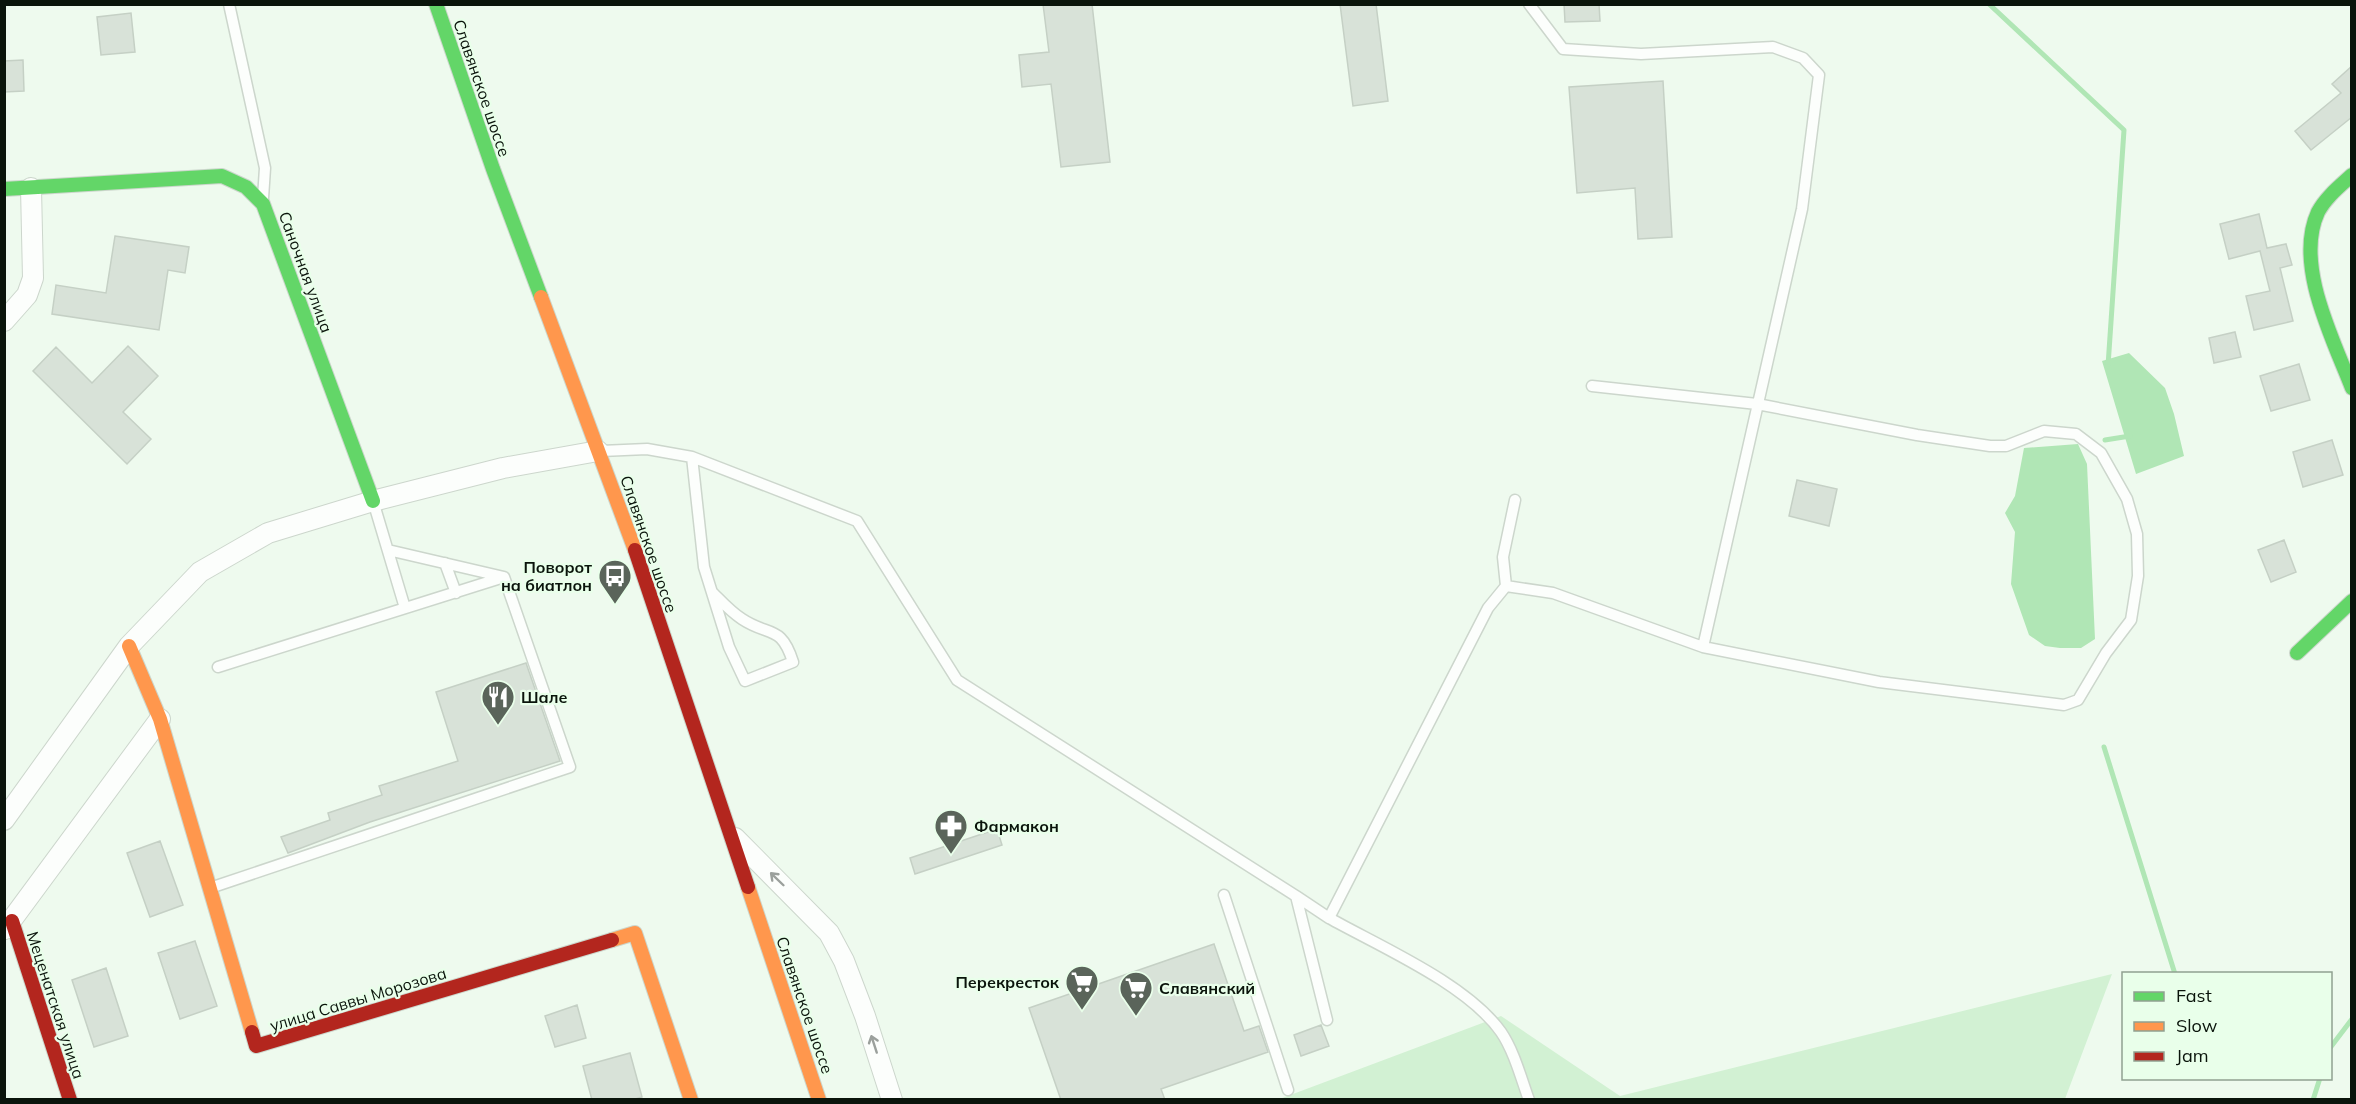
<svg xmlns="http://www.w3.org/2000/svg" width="2356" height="1104" viewBox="0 0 2356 1104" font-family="Mulish,sans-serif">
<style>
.green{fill:#d2f1d3}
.water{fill:#b0e6b5}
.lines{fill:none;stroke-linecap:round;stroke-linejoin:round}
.stream{stroke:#b0e6b5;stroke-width:5}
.building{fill:#d8e2d8;stroke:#c5d0c5;stroke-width:1.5}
.lane-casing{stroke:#ccd6cc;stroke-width:13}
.street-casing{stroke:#ccd6cc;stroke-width:22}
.fast-casing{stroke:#ccd6cc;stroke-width:16}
.slow-casing{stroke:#ccd6cc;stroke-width:16}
.jam-casing{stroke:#ccd6cc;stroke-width:16}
.lane{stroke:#fcfefc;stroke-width:10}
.street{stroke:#fcfefc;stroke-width:20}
.fast{stroke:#63d668;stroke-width:14}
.slow{stroke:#ff974d;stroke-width:14}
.jam{stroke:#b3261e;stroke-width:14}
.oneway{stroke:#9ba09c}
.labels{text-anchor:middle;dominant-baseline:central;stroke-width:4.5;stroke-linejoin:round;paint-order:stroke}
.street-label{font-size:16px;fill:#0a140b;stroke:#e9ffea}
.poi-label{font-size:16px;font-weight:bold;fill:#0a140b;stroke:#e9ffea;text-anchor:start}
</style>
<rect width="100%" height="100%" fill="#eefaee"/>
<path class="green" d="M2112 974 2065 1099 1277 1100 1501 1016 1620 1096Z"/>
<path class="water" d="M2129 353 2165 388 2174 414 2184 456 2136 474 2102 361Z
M2078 444 2087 464 2095 639 2081 648H2060L2045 646 2029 635 2011 584 2015 532 2005 513 2015 496 2024 448Z"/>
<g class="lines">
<path class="stream" d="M1989 4 2124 130 2108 366
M2105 440 2130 436
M2104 747 2175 974
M2330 1048 2352 1019
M2313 1100 2320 1078"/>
</g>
<path class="building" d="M1043 4H1092L1110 162 1061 167 1051 84 1022 87 1019 55 1049 52Z
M1340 4H1376L1388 101 1353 106Z
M1564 4H1599L1600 21 1565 22Z
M131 13 135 52 101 55 97 17Z
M23 60 24 91 4 92V61Z
M2352 66V117L2311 150 2295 131 2341 93 2332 84Z
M1663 81 1672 237 1638 239 1635 188 1577 193 1569 87Z
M2259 214 2267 248 2286 244 2292 265 2280 268 2293 321 2254 330 2246 296 2270 291 2260 251 2229 259 2220 224Z
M115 236 189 247 185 273 168 270 159 330 52 314 56 285 106 293Z
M2235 332 2241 357 2214 363 2209 338Z
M128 346 158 376 123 412 151 439 127 464 33 371 56 347 92 383Z
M2299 364 2310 400 2271 411 2260 376Z
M2332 440 2343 475 2303 487 2293 452Z
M1797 480 1837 489 1829 526 1789 516Z
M2284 540 2296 572 2271 582 2258 550Z
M526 663 560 761 370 822 288 853 281 837 330 820 328 813 382 795 379 786 458 761 436 692Z
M997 829 1002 845 915 874 910 858Z
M160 841 183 905 150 917 127 853Z
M195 941 217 1006 180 1019 158 953Z
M1214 944 1244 1031 1259 1026 1268 1052 1161 1089 1165 1100H1061L1029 1008Z
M106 968 128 1036 94 1047 72 980Z
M577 1005 586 1038 555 1047 545 1016Z
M1321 1025 1329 1046 1301 1056 1294 1035Z
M630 1053 642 1097 632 1100H592L583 1066Z"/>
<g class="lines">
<g class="lane-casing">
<path id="lane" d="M229 4 265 168 263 198
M1529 4 1563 49 1641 54 1773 47 1803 58 1819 75 1802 209 1703 647
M601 451 647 449 692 457 857 521 957 680 1296 896 1327 1020
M692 457 704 567 729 647 745 681 793 662C781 624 769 637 742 619 731 612 722 602 713 593
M373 501 405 608
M445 563 456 593
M1506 586 1503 557 1515 500
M218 667 504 577 388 550
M210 888 570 767 504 577
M1224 895 1288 1090
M1296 896 1329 918 1488 608 1506 586 1553 593 1703 647 1879 682 2064 705 2078 700 2106 653 2131 620 2138 576 2137 534 2127 499 2101 453 2076 434 2044 431 2006 446H1990L1917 435 1757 404 1592 386
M1329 918C1381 947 1467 984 1501 1032 1514 1051 1521 1078 1529 1100"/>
</g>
<g class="street-casing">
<path id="street" d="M4 321 27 295 33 278 31 188
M4 820 129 646 200 572 268 533 373 501 503 468 598 451
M735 838 829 933 844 961 865 1016 892 1100
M5 929 160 719"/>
</g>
<g class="fast-casing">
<path id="fast" d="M436 4 493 169 541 297
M2352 175C2340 186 2326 197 2318 212 2294 264 2333 339 2352 388
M4 189 222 176 246 187 263 204 373 501
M2297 653 2352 601"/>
</g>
<g class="slow-casing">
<path id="slow" d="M541 297 635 550
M129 646 160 719 252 1032
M748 887 819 1100
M612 940 635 933 691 1100"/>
</g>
<g class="jam-casing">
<path id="jam" d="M635 550 748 887
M12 921 70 1100
M252 1032 256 1046 612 940"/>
</g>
<use href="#lane" class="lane"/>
<use href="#street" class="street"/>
<use href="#fast" class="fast"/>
<use href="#slow" class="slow"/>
<use href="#jam" class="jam"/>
</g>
<defs><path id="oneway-shaft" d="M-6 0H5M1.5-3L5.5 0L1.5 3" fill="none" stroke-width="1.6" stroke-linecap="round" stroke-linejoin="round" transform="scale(1.5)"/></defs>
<g class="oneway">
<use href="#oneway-shaft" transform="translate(777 879) rotate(-136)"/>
<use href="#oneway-shaft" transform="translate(874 1044) rotate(-108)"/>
</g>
<defs>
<g id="bus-pin" transform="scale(1.725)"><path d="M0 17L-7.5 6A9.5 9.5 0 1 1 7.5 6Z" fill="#5a645a" stroke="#e9ffea"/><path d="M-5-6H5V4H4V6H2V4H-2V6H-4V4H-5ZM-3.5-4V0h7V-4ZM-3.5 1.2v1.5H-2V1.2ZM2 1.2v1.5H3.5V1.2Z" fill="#fff"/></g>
<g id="restaurant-pin" transform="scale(1.725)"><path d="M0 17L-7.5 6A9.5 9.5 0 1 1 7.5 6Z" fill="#5a645a" stroke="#e9ffea"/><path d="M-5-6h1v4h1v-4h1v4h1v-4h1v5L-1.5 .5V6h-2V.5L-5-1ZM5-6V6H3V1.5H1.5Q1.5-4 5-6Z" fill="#fff"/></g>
<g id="pharmacy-pin" transform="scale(1.725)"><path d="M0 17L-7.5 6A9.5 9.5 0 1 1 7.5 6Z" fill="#5a645a" stroke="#e9ffea"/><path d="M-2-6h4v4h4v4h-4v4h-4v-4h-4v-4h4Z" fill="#fff"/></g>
<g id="supermarket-pin" transform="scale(1.725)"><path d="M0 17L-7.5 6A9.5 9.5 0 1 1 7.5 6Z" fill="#5a645a" stroke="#e9ffea"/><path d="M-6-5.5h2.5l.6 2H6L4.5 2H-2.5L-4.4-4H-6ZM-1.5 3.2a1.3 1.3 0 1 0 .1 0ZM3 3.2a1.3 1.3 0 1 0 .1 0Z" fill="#fff"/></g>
</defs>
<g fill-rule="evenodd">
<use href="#bus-pin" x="615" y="576"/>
<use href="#restaurant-pin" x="498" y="697"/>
<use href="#pharmacy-pin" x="951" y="826"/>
<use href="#supermarket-pin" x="1082" y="982"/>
<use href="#supermarket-pin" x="1136" y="988"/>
</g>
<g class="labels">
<g class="street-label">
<text transform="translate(482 88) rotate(71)">Славянское шоссе</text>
<text transform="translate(306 272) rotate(70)">Саночная улица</text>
<text transform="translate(649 544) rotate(71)">Славянское шоссе</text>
<text transform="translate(358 999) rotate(-17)">улица Саввы Морозова</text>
<text transform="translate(56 1005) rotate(72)">Меценатская улица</text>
<text transform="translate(805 1005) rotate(71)">Славянское шоссе</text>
</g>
<g class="poi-label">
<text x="592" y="567" text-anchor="end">Поворот<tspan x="592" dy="18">на биатлон</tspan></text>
<text x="521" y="697">Шале</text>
<text x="974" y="826">Фармакон</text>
<text x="1059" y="982" text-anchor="end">Перекресток</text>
<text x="1159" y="988">Славянский</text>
</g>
</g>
<rect width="2356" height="1104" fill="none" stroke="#0a140b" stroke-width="12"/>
<rect x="2122" y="972" width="210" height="108" fill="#e9ffea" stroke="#90a191" stroke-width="1.5"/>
<rect x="2134" y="992" width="30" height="9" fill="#63d668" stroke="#90a191" stroke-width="1.5"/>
<text x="2176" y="1002" font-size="18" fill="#0a140b">Fast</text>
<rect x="2134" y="1022" width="30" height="9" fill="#ff974d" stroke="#90a191" stroke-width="1.5"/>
<text x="2176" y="1032" font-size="18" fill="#0a140b">Slow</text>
<rect x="2134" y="1052" width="30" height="9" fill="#b3261e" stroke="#90a191" stroke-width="1.5"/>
<text x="2176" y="1062" font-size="18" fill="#0a140b">Jam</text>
</svg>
